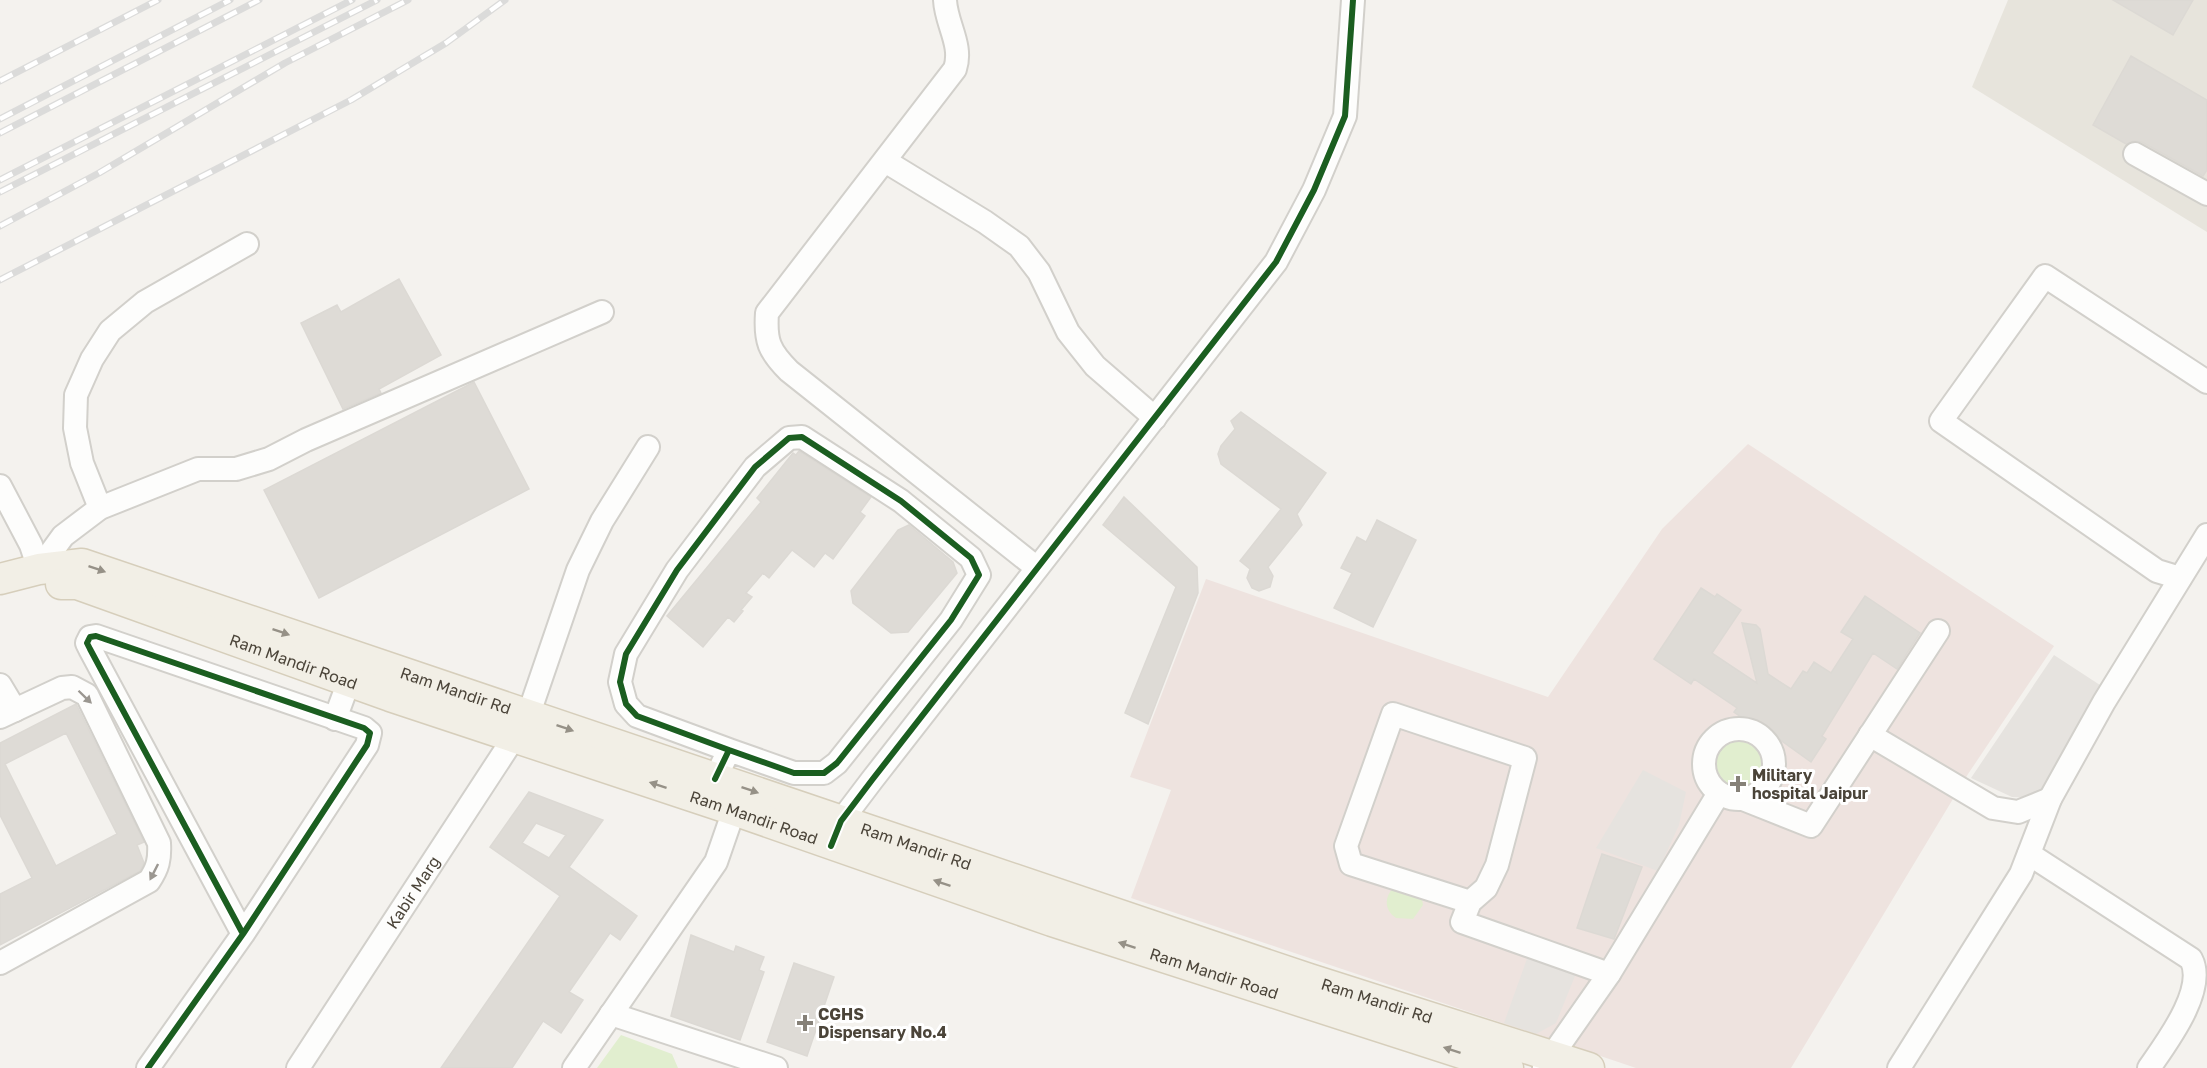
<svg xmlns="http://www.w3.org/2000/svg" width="2207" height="1068" viewBox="0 0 2207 1068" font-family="'Golos Text',sans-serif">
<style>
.residential{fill:#e7e4dc}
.medical{fill:#eee3df}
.green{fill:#e1eecf}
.parking{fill:#e6e3df}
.building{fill:#dedbd6;stroke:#dcd9d4;stroke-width:1.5;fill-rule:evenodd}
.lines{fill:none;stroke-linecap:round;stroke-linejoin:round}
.minor-casing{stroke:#d2d0cb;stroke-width:26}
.major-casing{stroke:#d6cebb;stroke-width:33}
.minor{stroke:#fdfdfc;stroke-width:22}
.major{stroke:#f2efe6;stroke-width:30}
.rail-casing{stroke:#dbdbda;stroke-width:7}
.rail{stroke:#fff;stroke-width:4.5;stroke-dasharray:14;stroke-linecap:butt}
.cycleway-casing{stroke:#fff;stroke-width:10}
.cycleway{stroke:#1b5e20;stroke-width:6}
.oneway{fill:#969187}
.oneway2{fill:#9b9791}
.poi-dot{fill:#868178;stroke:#fff;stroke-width:2}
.labels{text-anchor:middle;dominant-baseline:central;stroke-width:6;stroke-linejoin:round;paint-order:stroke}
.street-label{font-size:16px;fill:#4b4439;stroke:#fff}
.poi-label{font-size:16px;font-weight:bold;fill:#4b4439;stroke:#fff;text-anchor:start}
</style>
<rect width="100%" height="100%" fill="#f4f2ee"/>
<path class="residential" d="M2008 0H2207V232L1972 87Z"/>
<path class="medical" d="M1748 444 2054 646 1968 774 1791 1068H1636L1131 898 1171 790 1130 777 1206 579 1548 697 1662 529Z"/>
<path class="green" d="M1708 764a30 30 0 1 1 60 0a30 30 0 1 1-60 0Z
M1394 887 1421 894 1423 905 1413 919 1396 918C1384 910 1384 897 1394 887Z
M621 1035 672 1054 678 1068H597Z"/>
<path class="parking" d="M2054 655 2103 687 2042 798 2012 797 1971 778Z
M1643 770 1686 792 1679 825 1658 871 1596 848Z
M1529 953 1577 971 1556 1023 1536 1034 1504 1023Z"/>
<path class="building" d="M2113 0H2193L2173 35Z
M2131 56 2207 100V170L2203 176 2142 142 2134 141 2126 144 2093 125Z
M399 279 441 355 379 389 381 393 343 409 301 323 337 305 341 312Z
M474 382 529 489 319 598 264 490Z
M1241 412 1326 473 1297 514 1302 525 1268 567 1273 576 1270 587 1259 591 1252 588 1247 578 1250 569 1240 561 1281 509 1221 464 1218 454 1221 446 1235 429 1231 421Z
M799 451 871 497 860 512 865 516 833 559 825 553 814 567 792 550 769 578 763 573 746 593 752 597 741 610 743 611 734 622 728 617 703 647 667 616 761 502 757 498 793 453 796 455Z
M1124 497 1197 567 1198 593 1148 724 1125 713 1176 587 1103 525Z
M1377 520 1416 540 1373 627 1334 608 1352 573 1341 568 1357 537 1366 542Z
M909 525 953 562 957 573 908 632 891 633 853 603 851 591 898 530Z
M1701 588 1715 597 1717 594 1741 610 1712 653 1757 683 1742 623 1756 625 1760 629 1768 674 1791 689 1803 671 1807 673 1814 662 1831 673 1853 639 1841 632 1865 596 1920 633 1897 669 1873 653 1822 736 1826 739 1811 762 1768 731 1755 727 1734 712 1737 708 1694 679 1691 684 1654 659Z
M76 704 144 842 137 845 144 863 140 871 0 945V894L32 878 0 815V743ZM66 733 117 834 56 866 5 764Z
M529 792 603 820 569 867 637 916 620 940 610 933 569 992 583 1000 561 1033 543 1021 512 1068H441L560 896 490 847ZM536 823 566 835 549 858 522 843Z
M1602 854 1642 867 1614 939 1577 928Z
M691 935 734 952 736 946 764 957 759 970 764 972 740 1040 671 1016Z
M794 963 834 977 807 1056 767 1042Z"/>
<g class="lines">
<g class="minor-casing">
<g id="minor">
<path d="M945 0C946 24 963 45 955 69L767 313C765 341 769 351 789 371L1037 568"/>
<path d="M2135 154 2207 194"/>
<path d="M885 161 985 222 1019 246 1039 272 1068 332 1095 366 1155 418"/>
<path d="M0 486 31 545 39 569"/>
<path d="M100 508 82 463 75 428 76 395 92 359 110 331 145 302 247 244"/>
<path d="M39 569 63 536 100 508 198 469H236L269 459 306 440 602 312"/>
<path d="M2180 578 2157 571 1941 421 2045 276 2207 382"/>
<path d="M0 685 15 710"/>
<path d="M0 717 62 688 72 687 87 695 159 843C160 859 158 868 149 881L0 963"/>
<path d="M335 719 349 681"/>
<circle cx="1739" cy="764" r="35"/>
<path d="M1870 735 1993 808 2018 812 2050 799"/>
<path d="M715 779 729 750 794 773H824L837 763 951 620 979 575 971 558 901 501 802 437 789 438 755 467 677 570 626 654 620 682 626 704 637 716 729 750"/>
<path d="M1743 799 1811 826 1938 631"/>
<path d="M836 834 841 821 872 780 1276 262 1314 190 1345 116 1353 0"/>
<path d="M2029 854 2191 959C2207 989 2167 1042 2149 1068"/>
<path d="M1470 902 1351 864 1346 846 1393 714 1525 758 1497 865 1486 888 1470 902 1462 922 1609 974 1719 793"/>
<path d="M611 1014 776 1068"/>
<path d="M1544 1067 1609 974"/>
<path d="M148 1068 243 934 367 745 370 733 364 728 96 636 90 637 87 643 90 649 243 934"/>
<path id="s1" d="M298 1068 528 716 578 570 602 521 648 447"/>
<path d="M574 1068 716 862 734 810"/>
<path d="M1899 1068 2021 874 2050 799 2104 702 2207 535"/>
</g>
</g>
<g class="major-casing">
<g id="major">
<path id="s2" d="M0 579 39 569 82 564 1309 979 1589 1068"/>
<path id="s3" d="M61 584H77L390 696 734 810 1052 921 1508 1068"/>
</g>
</g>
<use href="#minor" class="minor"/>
<use href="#major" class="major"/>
<g class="rail-casing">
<path id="rail" d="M0 81 158 0
M0 119 230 0
M0 133 259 0
M0 180 352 0
M0 192 377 0
M0 226 99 173 285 63 408 0
M0 280 351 100 446 43 505 0"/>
</g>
<use href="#rail" class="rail"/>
<g class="cycleway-casing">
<path id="cycleway" d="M715 779 729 750 794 773H824L837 763 951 620 979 575 971 558 901 501 802 437 789 438 755 467 677 570 626 654 620 682 626 704 637 716 729 750
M831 846 841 821 872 780 1276 262 1314 190 1345 116 1353 0
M148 1068 243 934 367 745 370 733 364 728 96 636 90 637 87 643 90 649 243 934"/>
</g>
<use href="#cycleway" class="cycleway"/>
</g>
<defs><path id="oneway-solid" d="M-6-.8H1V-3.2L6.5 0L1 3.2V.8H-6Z" transform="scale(1.5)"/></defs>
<g class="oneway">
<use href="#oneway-solid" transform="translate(97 569) rotate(19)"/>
<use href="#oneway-solid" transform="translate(281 632) rotate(19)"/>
<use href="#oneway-solid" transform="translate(565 728) rotate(19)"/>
<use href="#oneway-solid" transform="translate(658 785) rotate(-162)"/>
<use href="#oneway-solid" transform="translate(750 790) rotate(19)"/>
<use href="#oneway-solid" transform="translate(942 883) rotate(-161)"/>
<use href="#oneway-solid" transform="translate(1127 945) rotate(-162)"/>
<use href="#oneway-solid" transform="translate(1452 1050) rotate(-162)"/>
</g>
<g class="oneway2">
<use href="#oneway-solid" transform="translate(85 697) rotate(44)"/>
<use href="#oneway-solid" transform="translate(154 872) rotate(117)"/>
</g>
<g class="poi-dot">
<path d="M1735 775h6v6h6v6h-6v6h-6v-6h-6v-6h6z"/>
<path d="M802 1014h6v6h6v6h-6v6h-6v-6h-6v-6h6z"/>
</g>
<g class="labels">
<g class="street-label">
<text stroke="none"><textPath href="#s3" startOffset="246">Ram Mandir Road</textPath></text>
<text stroke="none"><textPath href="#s2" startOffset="478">Ram Mandir Rd</textPath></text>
<text stroke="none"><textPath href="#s3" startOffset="732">Ram Mandir Road</textPath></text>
<text stroke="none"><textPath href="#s2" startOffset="964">Ram Mandir Rd</textPath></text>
<text stroke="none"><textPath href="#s1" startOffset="210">Kabir Marg</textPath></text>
<text stroke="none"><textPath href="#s3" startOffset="1218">Ram Mandir Road</textPath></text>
<text stroke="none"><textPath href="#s2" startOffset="1450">Ram Mandir Rd</textPath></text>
</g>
<g class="poi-label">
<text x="1752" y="775">Military<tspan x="1752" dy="18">hospital Jaipur</tspan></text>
<text x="818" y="1014">CGHS<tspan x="818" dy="18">Dispensary No.4</tspan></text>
</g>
</g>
</svg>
